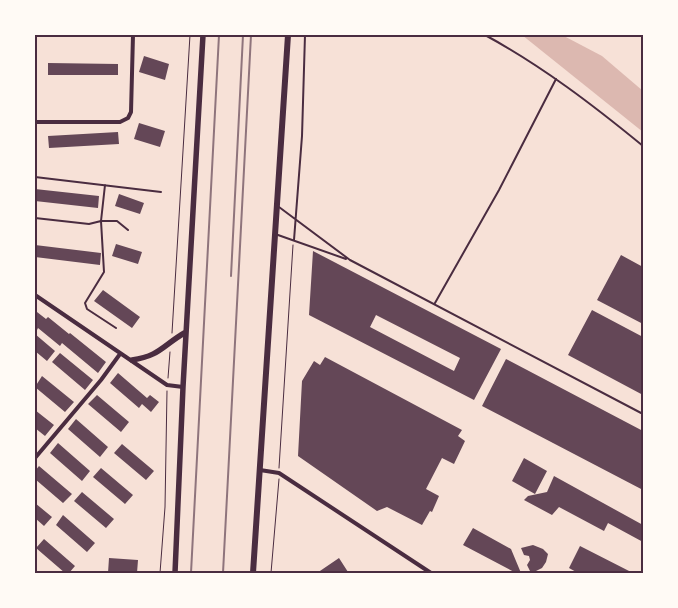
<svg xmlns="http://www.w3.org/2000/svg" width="678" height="608" viewBox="0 0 678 608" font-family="Ubuntu,sans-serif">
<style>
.water{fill:#dcb8b0}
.building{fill:#644757;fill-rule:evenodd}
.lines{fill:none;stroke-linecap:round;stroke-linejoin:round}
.path{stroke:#4a2c40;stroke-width:1}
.service{stroke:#4a2c40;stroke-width:2}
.minor{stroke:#4a2c40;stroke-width:4}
.secondary{stroke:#4a2c40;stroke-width:5.5}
.primary{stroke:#4a2c40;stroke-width:6}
.rail{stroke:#8f747c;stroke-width:2}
.neatline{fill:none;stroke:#4a2c40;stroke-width:2}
</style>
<rect width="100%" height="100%" fill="#f7e1d7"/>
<path class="water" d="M522 35H562L602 56 643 91V132Z"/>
<path class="building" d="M144 56 169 64 165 80 139 72Z
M48 63 118 64V75H48Z
M139 123 165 131 160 147 134 139Z
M118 132 119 144 49 148 48 136Z
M35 189 99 196 98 208 35 201Z
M119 194 144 203 140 214 115 206Z
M116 244 142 252 138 264 112 256Z
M35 245 101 253 100 265 35 257Z
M313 251 501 349 474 400 309 315ZM376 315 460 358 454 371 370 327Z
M621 255 643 267V324L597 300Z
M103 290 140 317 132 328 94 301Z
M592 310 643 337V395L568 355Z
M37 312 46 319 48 317 69 334 70 333 106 362 98 373 62 343 60 346 38 328 37 330 35 328V314Z
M35 334 55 351 47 361 35 351Z
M60 353 93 380 85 390 52 362Z
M325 357 462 430 458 436 465 441 454 464 442 458 426 489 439 496 432 512 430 511 422 525 387 507 377 511 298 456 302 381 314 361 320 365Z
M506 359 643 431V490L482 406Z
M118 373 147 398 150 395 159 402 151 412 142 404 139 408 110 383Z
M42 376 74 402 65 412 35 387Z
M97 395 129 422 121 432 88 404Z
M35 410 54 425 45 436 35 428Z
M76 419 108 447 100 457 68 429Z
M58 443 90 471 82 481 50 453Z
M122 444 154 471 146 480 114 453Z
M524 458 547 471 535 494 512 481Z
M39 466 72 494 63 503 35 479V471Z
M101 468 133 495 125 504 93 477Z
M554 476 643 525V542L608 523 604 531 559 507 552 515 524 500 528 496 547 492Z
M82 492 114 519 106 528 74 501Z
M35 503 52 517 44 526 35 518Z
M63 515 95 543 87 552 56 525Z
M473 528 511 549 521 573H516L463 545Z
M44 539 75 566 69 573H65L36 548Z
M533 545 543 549 548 554 546 562 542 568 536 571H530L527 565 530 560 529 556 524 555 521 548Z
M580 546 633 573H578L569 568Z
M109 558 138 560 137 573H108Z
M339 558 348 572 346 573H317Z"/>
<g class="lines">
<path class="path" d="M172 333 190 35
M168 378 170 352
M279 468 293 245
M160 573 165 507 167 391
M271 573 279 479"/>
<path class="service" d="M485 35C542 66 593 105 643 146
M35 177 161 192
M105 185 101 221 104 272 85 303 87 309 116 328
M279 207 350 260 643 414
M35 218 89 224 101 221H117L128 230
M278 235 346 259
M294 240 302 136 305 35
M435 303 499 190 556 79"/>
<path class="minor" d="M35 122H120L128 118 131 112 133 35
M35 295 167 385 183 387
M35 458 101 380 120 354
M260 470 279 473 431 573"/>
<path class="secondary" d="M132 360C160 356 163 345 186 332
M175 573 183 387 203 35"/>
<path class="primary" d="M253 573 288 35"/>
<path class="rail" d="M231 276 243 35
M191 573 219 35
M223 573 251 35"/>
</g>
<rect width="678" height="608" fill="none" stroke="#fffaf5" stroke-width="72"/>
<rect x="36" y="36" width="606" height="536" class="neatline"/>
</svg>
